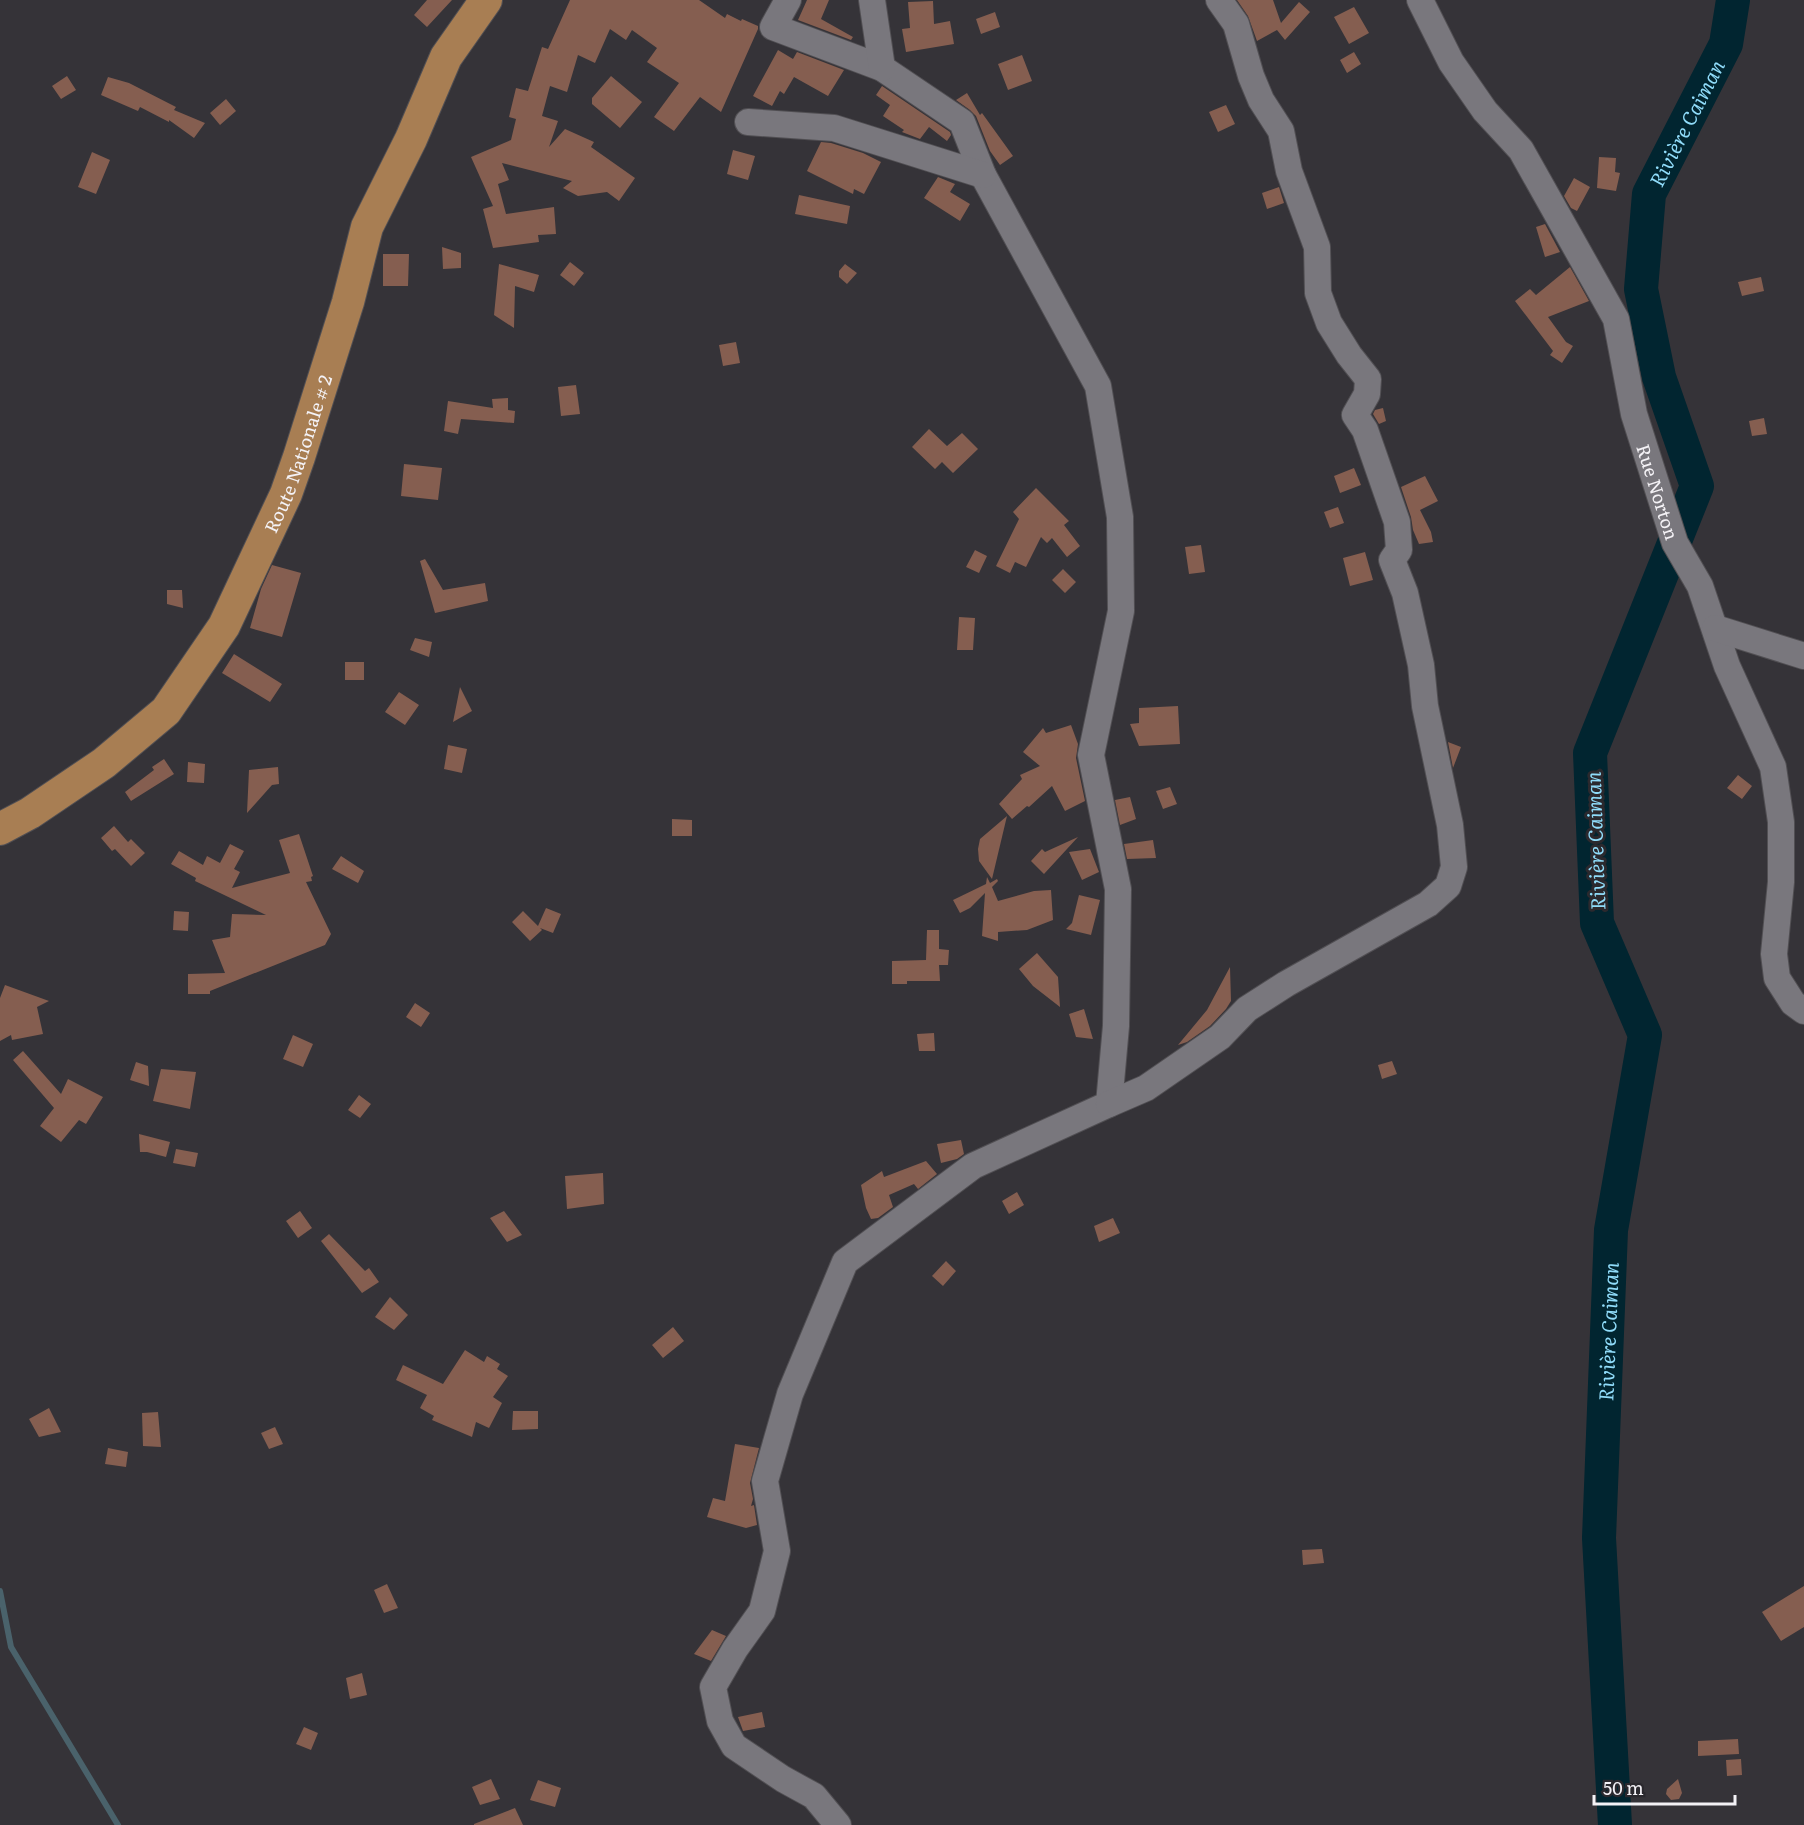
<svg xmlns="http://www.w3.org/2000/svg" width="1804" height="1825" viewBox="0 0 1804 1825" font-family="Literata,serif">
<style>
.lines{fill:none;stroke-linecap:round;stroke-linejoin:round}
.stream{stroke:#4a626b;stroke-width:6}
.river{stroke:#012530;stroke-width:34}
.building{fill:#855e50}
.minor-casing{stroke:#514f53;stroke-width:28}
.major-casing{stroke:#514f53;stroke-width:34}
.minor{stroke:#79777d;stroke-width:26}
.major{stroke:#a87e53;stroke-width:32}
.labels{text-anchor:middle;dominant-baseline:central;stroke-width:6;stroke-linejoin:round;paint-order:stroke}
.street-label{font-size:18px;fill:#f4f2f6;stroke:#2b292e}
.water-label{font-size:20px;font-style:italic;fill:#90dcfa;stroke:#2b292e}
</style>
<rect width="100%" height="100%" fill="#353338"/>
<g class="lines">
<path class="stream" d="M0 1591 11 1647 118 1825"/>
<path class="river" id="s1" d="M1615 1825 1599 1538 1611 1230 1645 1035 1597 923 1590 753 1697 486 1659 377 1641 289 1649 194 1726 44 1733 0"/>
</g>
<path class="building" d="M427 0H452L427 27 414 15Z
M570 0H699L725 18 727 14 741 21 742 19 758 26V29L721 112 700 97 674 131 654 117 679 83 647 62 657 48 632 30 626 40 610 29 595 63 578 55 567 92 550 86 542 116 558 121 549 147 565 129 594 142 591 147 635 178 619 201 607 192 578 196 563 188 572 181 502 163 509 180 498 184 506 214 554 207 556 234 538 235 539 242 493 248 483 209 493 206 471 157 511 140 516 119 509 117 516 88 528 91 542 47 548 49Z
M807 0H829L821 19 853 37 851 40 798 20Z
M1237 0H1273L1281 23 1299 2 1310 12 1285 40 1277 30 1257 41 1248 16Z
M933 1 934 24 950 21 954 44 906 52 902 29 910 28 908 2Z
M1354 7 1369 33 1349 44 1334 17Z
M995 12 1000 27 981 34 976 19Z
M778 50 793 59 797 52 844 70 828 96 794 77 784 94 780 91 772 106 753 96Z
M1354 52 1361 64 1347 73 1340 60Z
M1022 55 1032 81 1008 90 998 64Z
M67 76 76 90 61 99 52 86Z
M611 76 642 102 620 128 592 104V98Z
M108 77 129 83 176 107 174 110 205 123 194 138 169 120V122L140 107 138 111 101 95Z
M882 86 950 132 951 135 947 141 929 127 920 139 902 132 904 130 883 116 890 105 876 95Z
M967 93 980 115 982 113 1013 156 1000 165 990 151 976 116 970 110 956 100Z
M226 99 236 111 220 125 210 113Z
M1226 105 1235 124 1218 132 1209 112Z
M821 142 831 143 863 153 881 162 864 194 854 189 853 194 807 171Z
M733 150 755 156 748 180 727 174Z
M92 152 110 160 96 194 78 187Z
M1599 157 1616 158 1615 172 1620 173 1616 191 1597 188Z
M938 177 955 184 950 192 970 204 960 221 924 198Z
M1574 178 1590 187 1577 211 1571 208 1564 196Z
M1279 187 1284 203 1267 209 1262 193Z
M799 195 850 206 847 224 795 214Z
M1545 224 1560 252 1545 257 1536 227Z
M442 247 461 253V268L443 269Z
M383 254H409L408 286H383Z
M570 262 584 273 574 286 560 275Z
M499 264 539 275 534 292 515 286 514 328 494 315Z
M845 264 857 273 847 284 839 277V271Z
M1570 267 1589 301 1548 317 1566 342 1573 346 1562 363 1550 355 1553 351 1515 301 1530 289 1536 295Z
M1761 277 1764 291 1742 296 1738 282Z
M736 342 740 363 723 366 719 345Z
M576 385 580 414 561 416 558 387Z
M508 398V410L515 411 514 423 461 419 458 434 444 431 448 401 493 408 492 399Z
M1383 408 1386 421 1379 424 1373 414 1375 410Z
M1764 418 1767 434 1752 436 1749 421Z
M929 429 947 446 962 433 978 449 953 473 942 462 935 469 912 447Z
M404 464 442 468 438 500 401 496Z
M1354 468 1361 485 1340 493 1334 476Z
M1425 476 1438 501 1420 510 1431 532 1433 542 1419 544 1413 530 1411 517 1401 487Z
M1036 488 1069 521 1064 525 1080 546 1067 557 1052 538 1047 543 1041 537 1026 567 1015 562 1010 573 996 566 1019 519 1013 512Z
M1338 507 1344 523 1330 528 1324 512Z
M1201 545 1205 572 1189 574 1185 547Z
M975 550 987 556 979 573 966 567Z
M1365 552 1373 580 1350 586 1343 558Z
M425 559 443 590 485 583 488 601 435 613 420 561Z
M272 565 301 573 282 637 250 628 261 589Z
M1063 569 1076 582 1065 593 1052 580Z
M167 590H182L183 608 167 604Z
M959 617 975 618 973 650H957Z
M415 638 432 642 429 657 410 650Z
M234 654 282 684 270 702 222 673Z
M345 662H364V680H345Z
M460 687 472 711 453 722Z
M399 692 419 705 405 725 385 712Z
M1178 706 1180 744 1139 746 1130 724 1139 723V708Z
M1071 725 1078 744 1076 758 1085 801 1065 811 1052 786 1029 807 1027 806 1012 819 999 804 1022 779 1020 775 1040 766 1023 752 1043 728 1046 733Z
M1448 742 1461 747 1453 768Z
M448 745 467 749 462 773 444 769Z
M164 759 174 774 131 801 125 792 154 770 152 767Z
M188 762 205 764 204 783 187 782Z
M278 767 279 784 272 785 247 813 249 770Z
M1738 775 1752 786 1742 799 1727 788Z
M1170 787 1177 804 1163 809 1156 791Z
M1130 797 1136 819 1120 825 1115 800Z
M1007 816 992 879 979 861 978 849 980 839Z
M672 819 692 820V836H672Z
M114 826 128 842 131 839 145 853 131 866 115 849 112 851 101 838Z
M299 834 313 876 311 877 312 881 306 882 331 934 325 945 210 991V994H188V974L225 973 212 940 230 937 232 914 266 915 195 881 196 878 171 864 179 851 203 865 207 856 220 863 230 844 244 851 234 869 240 872 232 888 290 873 279 840Z
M1078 837 1044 874 1031 861 1042 849 1045 852Z
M1153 840 1156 858 1127 859 1124 844Z
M1090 849 1099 872 1082 880 1069 852Z
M341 856 364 871 358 883 332 869Z
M987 877 990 883 997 879 998 881 992 887 998 901 1034 891 1051 890 1053 920 1027 930 998 932V941L982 936 985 893 970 908 960 913 953 900 986 884Z
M1079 895 1100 900 1091 935 1066 929 1072 923Z
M546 908 561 914 553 933 540 928 542 930 530 941 512 922 523 911 538 926Z
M174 911 189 912 188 931 173 930Z
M927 930H939V949L949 950 948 965H939L940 981H907V984H892V961L926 960Z
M1037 953 1058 977 1060 1007 1033 986 1019 969Z
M1230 967 1231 1001 1226 1009 1210 1026 1187 1042 1178 1045 1207 1010Z
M5 985 49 1001 37 1007 43 1034 12 1040 11 1035 0 1041V998Z
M415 1003 430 1013 421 1027 406 1017Z
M1084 1009 1093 1039 1076 1037 1069 1014Z
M934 1033 935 1051H919L917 1034Z
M293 1035 313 1044 303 1067 283 1059Z
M23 1051 61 1094 68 1079 103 1097 86 1124 79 1120 61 1142 40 1126 54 1108 13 1060Z
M1392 1061 1397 1074 1382 1079 1378 1065Z
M136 1062 148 1066 149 1086 130 1080Z
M161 1069 196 1072 190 1109 153 1101Z
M359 1095 371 1104 360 1118 348 1110Z
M139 1134 170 1142 166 1157 147 1152H140Z
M961 1140 964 1154 957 1159 941 1163 937 1144Z
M176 1149 198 1153 195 1167 173 1163Z
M926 1161 937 1174 918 1189 914 1184 889 1195 893 1207 878 1218 871 1219 866 1208 861 1185 882 1171 884 1177Z
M603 1173 604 1204 567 1209 565 1176Z
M1017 1192 1024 1205 1009 1214 1002 1201Z
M300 1211 312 1228 298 1238 286 1221Z
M504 1211 522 1235 507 1242 490 1218Z
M1113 1218 1120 1233 1099 1242 1094 1226Z
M329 1234 365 1271 369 1268 379 1282 362 1293 321 1241Z
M946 1261 956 1271 943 1286 932 1276Z
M390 1297 408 1315 394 1330 375 1317Z
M673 1327 684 1341 663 1358 652 1345Z
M465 1350 484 1362 487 1356 500 1364 497 1369 508 1376 493 1397 502 1403 489 1428 476 1422 472 1437 432 1420 434 1416 420 1408 427 1395 396 1380 403 1365 443 1384Z
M49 1408 61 1432 39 1437 29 1419Z
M513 1411H538V1429L512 1430Z
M158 1412 161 1447 143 1446 142 1413Z
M275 1427 283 1444 269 1449 261 1433Z
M735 1444 759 1448 750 1483 753 1499 751 1506 754 1505 757 1525 746 1528 707 1517 713 1498 725 1501Z
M108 1448 128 1452 126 1467 105 1464Z
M1322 1549 1324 1563 1303 1565 1302 1550Z
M387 1584 398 1608 384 1613 374 1590Z
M1804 1586V1627L1781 1641 1762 1612Z
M712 1630 726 1636 711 1661 694 1654Z
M362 1673 367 1695 350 1699 346 1678Z
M762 1712 765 1727 743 1731 738 1717Z
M304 1727 318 1733 311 1750 296 1744Z
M1738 1739 1739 1754 1698 1756V1741Z
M1741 1759 1742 1775 1727 1776 1726 1760Z
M491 1779 500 1799 480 1805 472 1787Z
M1678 1779 1682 1793 1679 1799 1671 1800 1666 1794 1667 1789Z
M538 1780 561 1788 555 1807 530 1800Z
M515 1808 523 1825H474V1824Z"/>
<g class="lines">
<g class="minor-casing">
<g id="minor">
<path d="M788 0 773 27 882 68 962 122 983 175 1098 386 1120 517 1121 611 1091 755 1118 889 1116 1026 1109 1104 973 1166 845 1262 790 1394 765 1481 777 1551 762 1611 735 1649 713 1687 720 1721 734 1746 783 1779 814 1796 838 1825"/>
<path d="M872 0 882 68"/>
<path id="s2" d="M1420 0 1451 62 1485 111 1521 150 1616 319 1634 414 1675 543 1700 586 1727 666 1773 767 1781 822V882L1774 954 1777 978 1793 1003 1804 1011"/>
<path d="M748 122 834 128 983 175"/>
<path d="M1715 628 1804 656"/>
<path d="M1109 1104 1146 1088 1220 1037 1247 1009 1286 984 1428 904 1448 886 1454 867 1450 825 1425 706 1421 665 1405 593 1392 560 1399 550 1397 522 1365 430 1355 415 1367 394 1368 379 1349 355 1329 323 1318 293 1317 247 1289 171 1281 131 1261 100 1251 76 1236 24 1219 0"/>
</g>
</g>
<g class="major-casing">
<g id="major">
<path id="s3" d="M0 829 30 813 104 763 166 711 224 626 286 494 299 457 348 302 367 227 411 139 446 57 486 0"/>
</g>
</g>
<use href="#minor" class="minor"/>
<use href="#major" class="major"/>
</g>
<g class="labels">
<g class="street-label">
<text stroke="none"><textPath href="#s3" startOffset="495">Route Nationale # 2</textPath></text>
<text stroke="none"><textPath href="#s2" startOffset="554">Rue Norton</textPath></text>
</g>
<g class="water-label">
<text stroke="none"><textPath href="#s1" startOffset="1754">Rivière Caiman</textPath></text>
<text transform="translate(1594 841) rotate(-92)">Rivière Caiman</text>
<text stroke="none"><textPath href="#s1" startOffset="494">Rivière Caiman</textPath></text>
</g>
</g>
<path d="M1594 1795v9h141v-9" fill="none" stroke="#f4f2f6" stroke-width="3"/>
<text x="1603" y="1795" font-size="18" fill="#f4f2f6" stroke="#2b292e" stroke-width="4.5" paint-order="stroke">50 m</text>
</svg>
